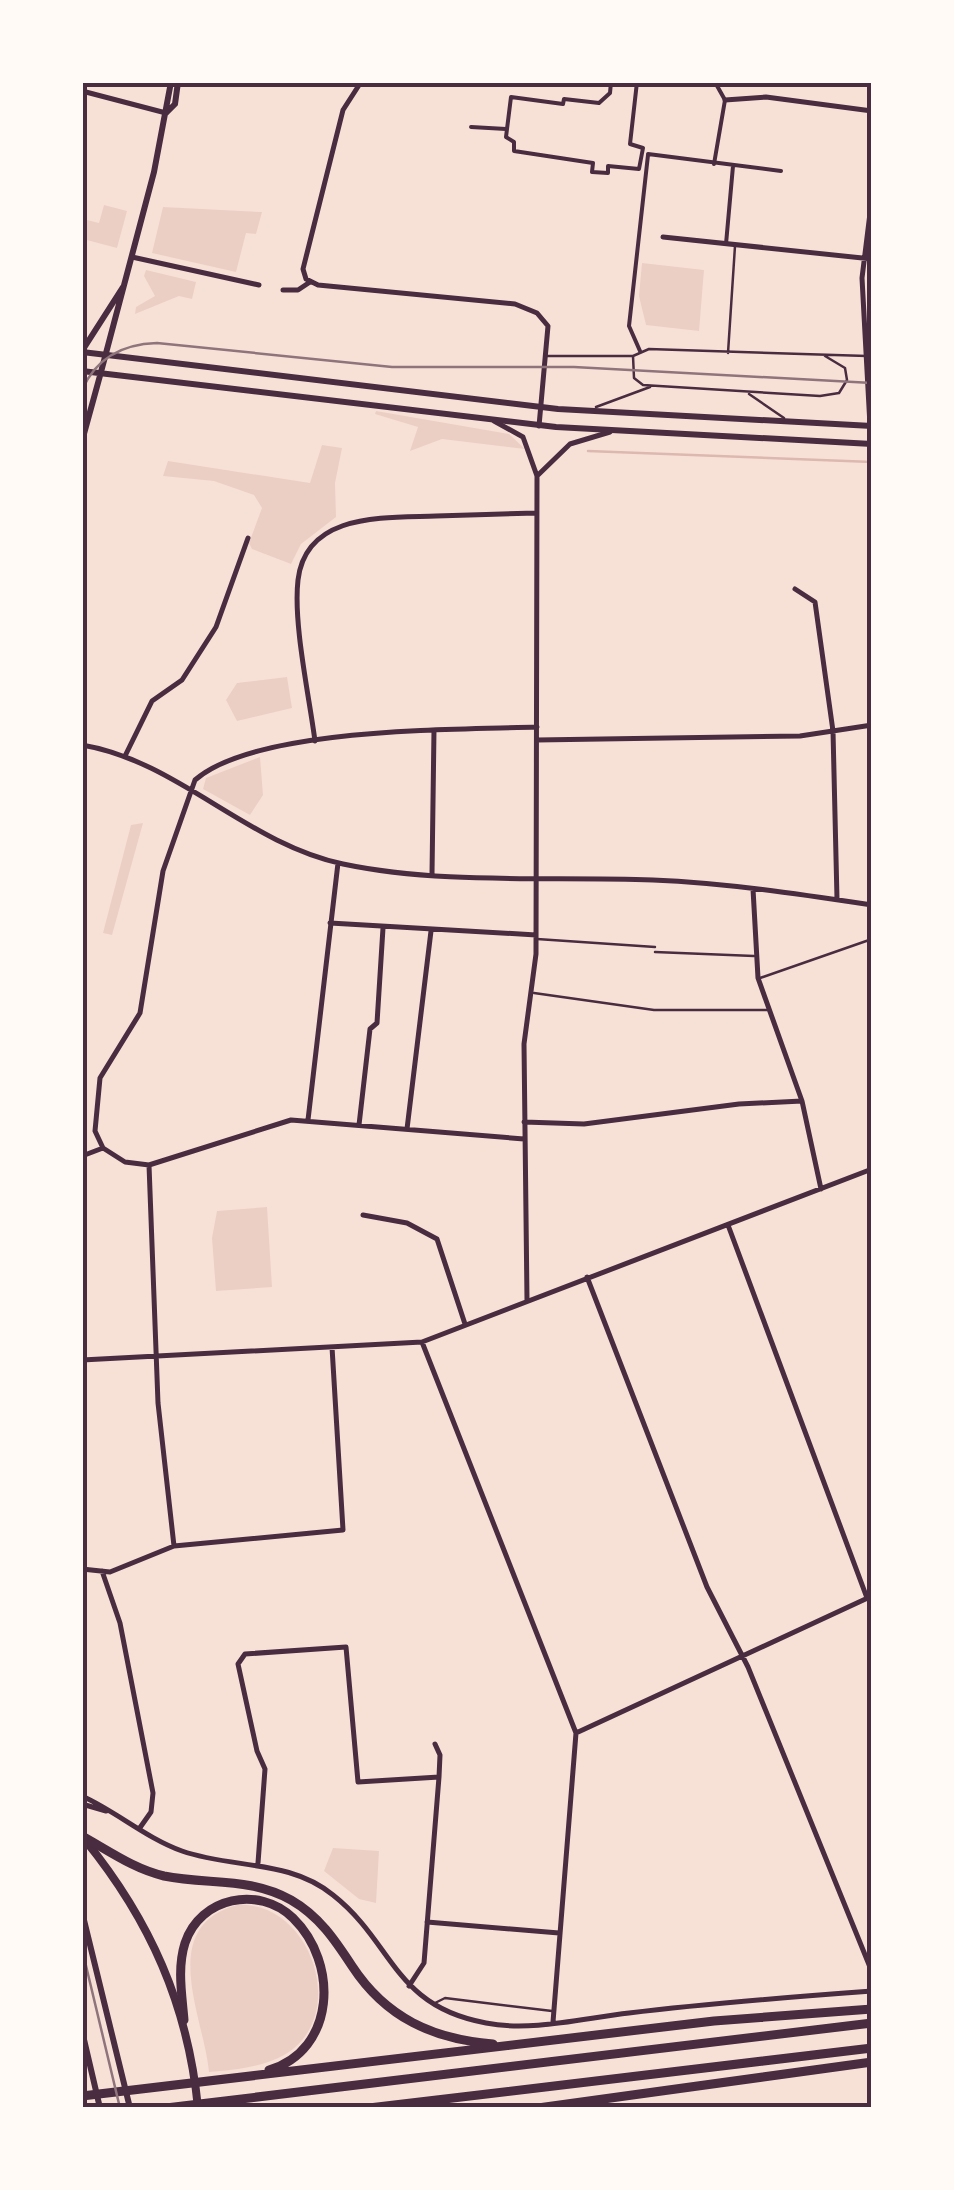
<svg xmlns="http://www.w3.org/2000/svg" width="954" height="2190" viewBox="0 0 954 2190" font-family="Ubuntu,sans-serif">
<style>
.green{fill:#ebcfc5}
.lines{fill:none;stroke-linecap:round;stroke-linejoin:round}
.stream{stroke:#dcb8b0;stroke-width:2.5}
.service{stroke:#4a2c40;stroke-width:2.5}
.pedestrian{stroke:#4a2c40;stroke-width:4}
.minor{stroke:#4a2c40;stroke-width:5}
.tertiary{stroke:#4a2c40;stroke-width:6}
.secondary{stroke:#4a2c40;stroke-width:6}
.trunk{stroke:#4a2c40;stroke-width:8}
.motorway{stroke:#4a2c40;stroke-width:9}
.tram{stroke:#8f747c;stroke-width:2.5}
.neatline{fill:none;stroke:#4a2c40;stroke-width:4}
</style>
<rect width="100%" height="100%" fill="#f7e1d7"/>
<path class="green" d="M104 205 127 211 117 248 83 239V219L99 223Z
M163 207 261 212H262L256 234 246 233 236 272 152 253Z
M642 263 704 270 699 331 646 325 639 296Z
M146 270 196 282 192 299 179 296 135 314 136 307 155 296 144 276Z
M376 411 509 434 525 449 442 439 410 451 418 427 375 414Z
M322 445 342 448 335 483 336 517 301 544 291 564 252 549 249 543 262 508 254 495 214 481 163 476 168 461 310 483Z
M287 677 292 708 237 721 226 700 237 683Z
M260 757 263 795 250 815 203 789 206 778Z
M143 823 112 935 103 933 131 825Z
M267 1207 272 1287 216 1291 212 1238 217 1211Z
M333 1848 379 1851 376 1903 359 1899 324 1871Z
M237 1905C311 1900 351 2017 284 2055 263 2067 233 2070 209 2072 204 2017 156 1927 237 1905Z"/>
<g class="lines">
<path class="stream" d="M588 451 872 462"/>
<path class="service" d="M728 353 735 246
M547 356H633L649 349 867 356
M633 356 634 378 643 385 820 396 839 393 847 380 845 368 825 356
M749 394 784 418
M596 407 650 387
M537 939 655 947
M655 952 754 956
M760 978 872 939
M534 993 654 1010H768
M433 2004 445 1998 552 2011"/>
<path class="pedestrian" d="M611 82 610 93 599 103 564 99 563 104 511 97 506 137 514 142V151L593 163 592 172 608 173V166L639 169 643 148 630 144 637 82
M708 82 716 84 725 100 714 164
M471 127 506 129
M648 154 781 171
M726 244 733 166
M640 351 629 326 648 155"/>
<path class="minor" d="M361 82 343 110 303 269 306 279 318 285 515 304 537 313 548 326 539 426
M82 91 166 113
M725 100 766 97 872 111
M663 237 872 259
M132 257 259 285
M283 290H298L310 282
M494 421 523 437 537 476 536 954 524 1044 527 1300
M871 444 862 278 872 197
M537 476 570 444 610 432
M795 589 815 602 833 731 837 899
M537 740 800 736 872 725
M315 741C309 695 293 623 298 580 306 512 385 518 436 516 469 515 503 514 536 513
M82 745C178 761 247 844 343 864 443 885 551 876 653 880 726 883 799 894 872 905
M126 754 152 701 182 680 216 627 248 538
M432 874 434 730
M753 889 758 978 802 1101 821 1189
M330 923 536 935
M308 1120 338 863
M524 1122 584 1124 739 1104 802 1101
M359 1125 370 1029 377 1023 383 928
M407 1129 431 931
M103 1148 95 1131 100 1078 140 1013 163 871 195 780C256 727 455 730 537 727
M82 1156 103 1148 125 1162 149 1165 291 1120 524 1139
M149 1165 158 1403 174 1546
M363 1215 407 1223 437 1239 465 1324
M728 1225 867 1598
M587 1277 707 1587 748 1667 872 1972
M422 1342 576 1733 553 2022
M82 1360 422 1342 872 1169
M82 1569 110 1572 174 1546 343 1530 332 1347
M102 1571 120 1623 153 1793 151 1812 139 1829
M576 1733 872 1596
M82 1796C117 1812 146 1838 182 1851 233 1869 289 1859 333 1895 394 1943 393 2006 486 2023 531 2032 584 2018 629 2013 710 2003 790 1997 872 1991
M82 1804 106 1811
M258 1863 265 1769 257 1751 238 1664 245 1654 346 1647 358 1782 439 1777
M427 1922 559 1933
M409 1986 424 1963 439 1777 440 1755 435 1744"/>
<path class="tertiary" d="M166 113 175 104 178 82
M82 351 123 287
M101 372 154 172 171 82"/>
<path class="secondary" d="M82 352 558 409 872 426
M82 371 556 427 872 444
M82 441 101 372
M82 1912 130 2108
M82 2031 100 2108"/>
<path class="trunk" d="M85 1840C150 1920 188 2005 198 2108"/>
<path class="motorway" d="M82 1836C109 1851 134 1869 164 1876 209 1885 250 1877 291 1900 319 1916 335 1940 352 1966 386 2018 433 2039 493 2044
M184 2020C182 1995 177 1968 185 1943 200 1897 259 1885 293 1918 339 1963 336 2050 269 2070
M82 2096 714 2021 872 2009
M166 2108 872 2023
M369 2108 872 2048
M538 2108 872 2062"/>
<path class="tram" d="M82 390C96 358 122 344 157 343L392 367H574L872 383
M82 1949 120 2108"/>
</g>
<rect width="954" height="2190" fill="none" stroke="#fffaf5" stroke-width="170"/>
<rect x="85" y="85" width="784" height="2020" class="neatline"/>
</svg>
